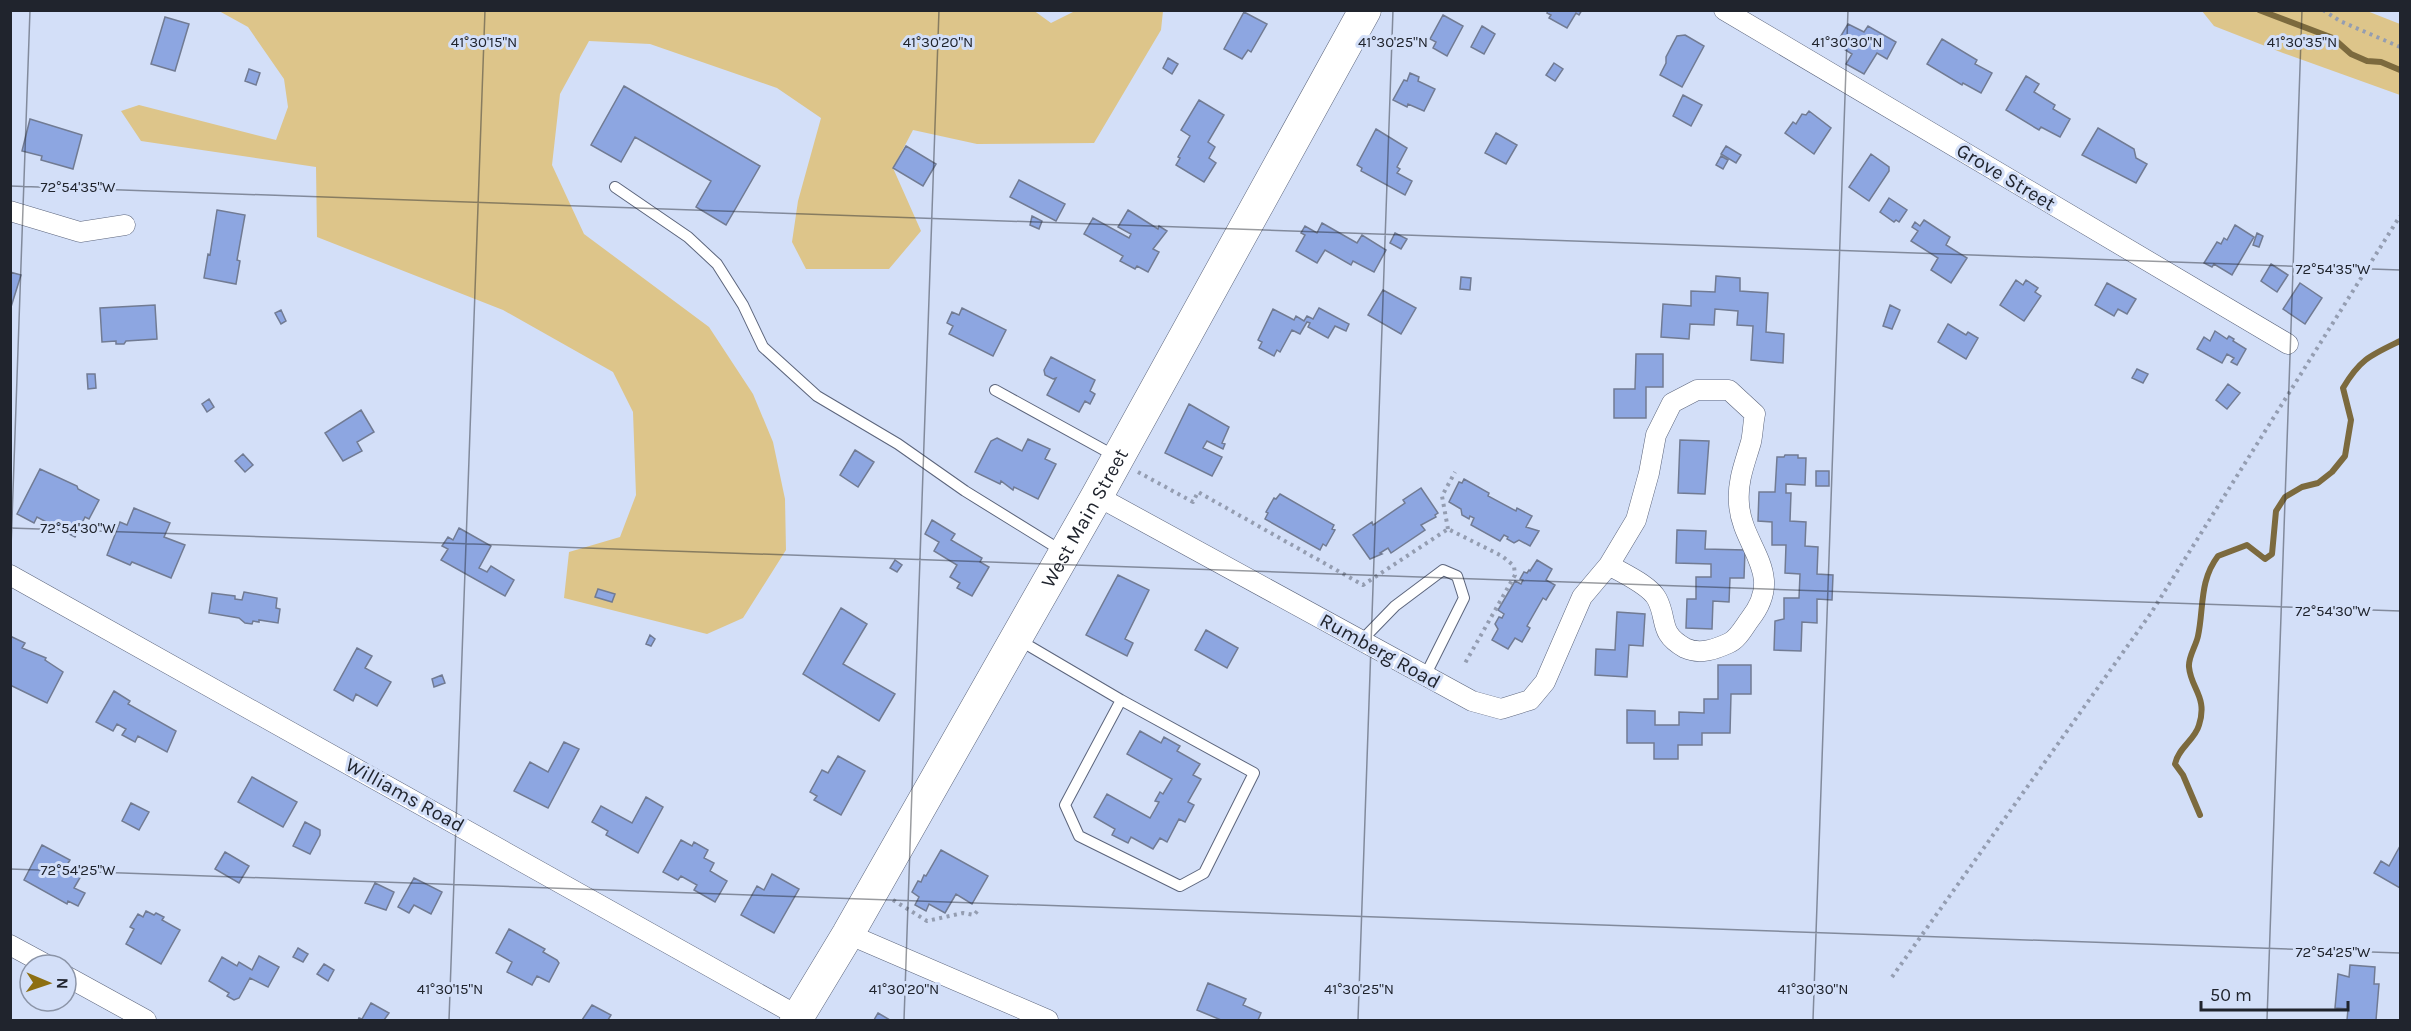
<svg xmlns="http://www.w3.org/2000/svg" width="2411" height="1031" viewBox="0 0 2411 1031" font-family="Karla,sans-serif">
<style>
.green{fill:#ddc58a}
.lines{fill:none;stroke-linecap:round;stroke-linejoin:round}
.stream{stroke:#7c6a3e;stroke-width:6}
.building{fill:#8da6e1;stroke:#717b93;stroke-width:1.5}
.lane-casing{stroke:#5c657c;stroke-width:12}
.street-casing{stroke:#5c657c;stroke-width:21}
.primary-casing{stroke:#5c657c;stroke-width:33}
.path{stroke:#949db1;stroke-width:4;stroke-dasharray:3 4.5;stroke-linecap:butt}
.lane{stroke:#fff;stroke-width:10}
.street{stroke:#fff;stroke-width:20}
.primary{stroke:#fff;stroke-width:32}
.ticks{fill:none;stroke:#20242d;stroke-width:1.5;stroke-opacity:0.45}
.labels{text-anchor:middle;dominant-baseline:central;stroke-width:6;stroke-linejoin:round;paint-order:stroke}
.street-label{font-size:20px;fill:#20242d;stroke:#d3dff8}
.ticks-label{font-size:15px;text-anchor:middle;fill:#20242d;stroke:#d3dff8;stroke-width:6;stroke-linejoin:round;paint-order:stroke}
</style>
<rect width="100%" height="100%" fill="#d3dff8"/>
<path class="green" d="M1033 10 1051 23 1075 11H1163L1161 30 1094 143 977 144 913 130 893 168 921 231 889 269H806L792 242 798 201 821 118 777 88 650 44 589 41 560 94 552 165 584 234 709 327 753 394 773 442 785 499 786 550 743 618 707 634 564 598 569 552 620 537 636 495 633 412 613 372 503 310 317 237 316 167 141 141 121 111 139 105 276 140 288 107 284 79 248 27 219 11Z
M2202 11H2367L2400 24V95L2283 53 2214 26Z"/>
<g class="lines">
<path class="stream" d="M2259 10 2333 38 2351 54 2367 61 2381 62 2400 70
M2200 815 2183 775 2175 764C2178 748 2195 740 2199 725 2208 697 2191 689 2189 667 2188 657 2196 646 2198 636 2204 608 2199 581 2218 556L2247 545 2265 559 2272 554 2276 511 2285 497 2302 487 2318 483 2332 472 2345 456 2351 420 2343 388C2360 359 2371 355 2400 341"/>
</g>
<path class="building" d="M1548 10H1582L1579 15 1576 13 1567 28 1549 18 1551 15 1547 13Z
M1244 12 1267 24 1251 52 1248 50 1242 59 1224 49Z
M1443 15 1463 26 1447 56 1433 48 1436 42 1430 39Z
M165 17 189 24 175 71 151 64Z
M1848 24 1864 32 1868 26 1896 42 1887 59 1877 53 1864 74 1846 64 1852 54 1836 44Z
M1482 26 1495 34 1484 54 1471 47Z
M1685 35 1704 46 1682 87 1660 75 1666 63V57L1677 36Z
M1942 39 1977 60 1975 64 1992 73 1981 93 1963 83 1962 85 1927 64Z
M1168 58 1178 64 1172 74 1163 68Z
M1554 63 1563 69 1555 81 1546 75Z
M249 69 260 73 256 85 245 81Z
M1410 73 1419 77 1418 81 1435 89 1424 111 1408 104 1407 107 1393 100 1404 80 1407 81Z
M2026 76 2039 84 2034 92 2055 105 2053 109 2070 119 2060 137 2041 127 2039 130 2006 110Z
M624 86 760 166 726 225 696 207 711 181 635 137 621 162 591 145Z
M1683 95 1702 105 1691 126 1673 116Z
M1199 100 1224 115 1208 142 1215 147 1209 158 1216 163 1204 182 1176 165 1180 158 1178 157 1190 136 1181 130Z
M1809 111 1831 128 1814 154 1785 133 1793 122 1796 124 1802 114 1806 115Z
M30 119 82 135 73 169 41 160 42 156 22 151Z
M2098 128 2134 149 2136 158 2147 164 2136 183 2082 155Z
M1376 129 1407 148 1397 167 1400 169 1397 173 1412 181 1405 195 1361 171 1362 168 1357 165Z
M1496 133 1517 145 1506 164 1485 153Z
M906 146 936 164 923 186 893 168Z
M1726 146 1741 155 1736 163 1721 154Z
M1871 154 1889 167V171L1869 201 1849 187Z
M1721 156 1728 160 1723 169 1716 165Z
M1019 180 1065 204 1056 221 1010 197Z
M1889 198 1907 210 1899 222 1896 220 1894 222 1880 212Z
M217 210 245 215 237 260 240 261 236 284 204 278 208 254 210 255Z
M1128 210 1158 229 1159 226 1167 231 1153 249 1159 252 1148 272 1137 266 1135 269 1120 261 1123 256 1084 234 1093 218 1129 238 1131 234 1118 227Z
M1032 216 1042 221 1039 229 1030 225Z
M1924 220 1950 237 1946 245 1967 258 1951 283 1931 270 1938 258 1911 241 1918 231 1912 227 1915 222 1920 226Z
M1322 223 1357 243 1362 235 1386 250 1374 272 1353 261 1351 265 1325 250 1317 263 1296 251 1305 235 1301 233 1305 226 1317 233Z
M2235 225 2254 237 2232 275 2214 264 2212 267 2204 263 2217 242 2221 244 2224 238 2227 240Z
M1395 233 1407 239 1401 249 1390 243Z
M2257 233 2263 236 2259 247 2253 245Z
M2271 264 2288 275 2277 292 2261 281Z
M10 272 21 275 11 307H10Z
M1716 276 1740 278V291L1768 293 1766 332 1784 334 1783 363 1751 360 1753 326 1737 325 1738 311 1715 309 1714 325 1690 324 1689 339 1661 337 1663 304 1691 306V291L1715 292Z
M1461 277 1471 278 1470 290 1460 289Z
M2016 280 2023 285 2026 280 2038 288 2035 292 2041 296 2024 321 2000 305Z
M2107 283 2136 299 2127 314 2118 309 2114 316 2095 305Z
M2300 283 2322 298 2305 324 2283 309Z
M1383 290 1416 308 1401 334 1368 315Z
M155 305 157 339 126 341 124 344H116V341L102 342 100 308Z
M1890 305 1900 310 1892 329 1883 326Z
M962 308 1006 330 993 356 949 334 953 326 947 323 952 312 959 315Z
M1319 308 1349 324 1346 331 1335 326 1328 338 1308 327 1310 323 1307 322 1300 334 1292 330 1280 352 1277 350 1274 356 1259 348 1262 342 1258 340 1273 309 1294 320 1296 316 1304 321 1307 316 1313 319Z
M281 310 286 321 281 324 275 313Z
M1948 324 1966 335 1968 332 1978 338 1966 359 1938 342Z
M2215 331 2227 339 2229 336 2234 339 2233 341 2246 349 2237 365 2231 362 2234 358 2227 354 2222 363 2197 349 2204 337 2210 341Z
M1636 354H1663V387H1646V418H1614V389H1635Z
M1051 357 1095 380 1090 391 1095 394 1090 404 1085 401 1079 412 1047 395 1056 378 1053 379 1045 375 1044 370Z
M2137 369 2148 374 2143 383 2132 378Z
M87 374H95L96 388 88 389Z
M2228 384 2240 393 2227 409 2216 400Z
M209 399 214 407 207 412 202 404Z
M1189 404 1229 427 1222 443 1225 444 1223 449 1207 441 1203 448 1222 457 1212 476 1165 453Z
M361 410 374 432 357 442 362 451 343 461 325 433Z
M997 438 1022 451 1028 439 1050 449 1045 459 1056 464 1038 499 1014 487 1013 490 1001 481 1000 484 975 472 991 441Z
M1680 440 1709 441 1705 494 1678 493Z
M855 450 874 462 858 487 840 475Z
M243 454 253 465 245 472 235 461Z
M1785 455H1798V458H1806L1805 485 1786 484V493H1791L1790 521 1806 522 1805 546 1818 547 1817 574 1833 575 1832 600 1817 599V623L1802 622 1801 651 1774 650 1775 621 1784 619V598H1799L1800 574 1785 573 1786 545H1772V522L1758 521 1759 492H1775L1777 457H1784Z
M40 469 77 486 78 489 99 500 89 519 85 517 75 537 37 517 34 523 17 514Z
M1816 471H1829V486H1816Z
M1464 479 1489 493 1488 496 1516 511 1517 508 1532 516 1526 527 1539 531 1530 546 1519 540 1514 543 1507 539 1508 537 1504 535 1500 541 1471 525 1474 518 1470 516 1469 519 1462 515 1461 509 1449 502 1459 482 1462 483Z
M1421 488 1438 513 1435 515 1436 517 1421 525 1425 530 1391 553 1388 548 1380 553 1382 554 1370 559 1353 535 1372 522 1373 525 1405 503 1403 500Z
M1280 494 1334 525 1332 529 1335 530 1326 546 1323 544 1320 550 1265 519 1268 513 1266 512 1274 498 1276 499Z
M134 508 170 523 164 537 185 545 171 578 132 562 130 565 107 555 120 522 127 525Z
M932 520 955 534 951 540 982 558 980 562 989 567 972 596 957 588 960 583 950 577 957 565 934 551 939 542 925 534Z
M459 528 491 546 479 568 487 572 491 566 514 580 505 596 441 560 448 549 442 546 448 537 453 540Z
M1677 530 1706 531 1705 549 1745 550 1744 578H1730L1729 602 1713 601 1712 629 1686 628 1687 599H1696V577H1711V564L1676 563Z
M895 560 902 565 897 572 890 568Z
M1537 560 1552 569 1546 580 1555 585 1546 600 1543 598 1527 626 1530 628 1522 642 1515 638 1508 649 1492 640 1498 629 1495 624 1499 617 1502 618 1504 614 1498 610 1515 581 1521 584 1523 580 1520 579 1524 572 1527 573 1529 570 1530 571Z
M1118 575 1149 590 1125 639 1133 643 1127 656 1086 635Z
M598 589 615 594 612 602 595 597Z
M244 592 277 598 276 608 280 609 278 623 259 620V622L253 621 252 624 245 623 239 618 209 613 212 593 235 596V599L242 600Z
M841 608 867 624 843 664 895 694 879 721 803 674Z
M1617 612 1645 614 1643 646 1629 645 1627 677 1595 675 1596 649 1615 650Z
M1206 630 1238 648 1227 668 1195 650Z
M650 635 655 639 651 646 646 644Z
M10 636 25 643 22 648 46 658 45 660 63 672 47 703 10 685Z
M357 648 372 656 365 668 391 682 377 706 356 694 353 701 334 690Z
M1718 665H1751V694H1731L1730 733H1702V745H1678V759H1654V743H1627V710L1655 711V725H1679V712L1704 713V699H1718Z
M442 675 445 683 434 687 432 679Z
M114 691 130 701 128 704 176 731 167 752 138 736 135 742 122 735 126 729 117 724 113 731 96 722Z
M1140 731 1161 743 1164 737 1180 746 1177 751 1200 764 1193 775 1201 779 1188 802 1194 805 1185 822 1179 819 1167 842 1160 838 1153 849 1131 837 1128 843 1112 835 1115 829 1094 817 1107 794 1150 818 1159 802 1155 801 1160 792 1163 794 1172 779 1127 754Z
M564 742 579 749 548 808 514 791 530 762 548 772Z
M838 756 865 771 841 815 814 800 817 796 810 792 822 770 828 773Z
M252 777 297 802 283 827 238 802Z
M646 797 663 807 638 853 606 835 608 831 592 822 601 806 632 823Z
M131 803 149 812 139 830 122 821Z
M305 822 320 830V835L310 854 293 846Z
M681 840 692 846 694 842 708 850 704 858 714 863 710 871 727 881 715 902 694 890 697 885 681 876 678 880 663 872Z
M42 845 70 860 65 868 81 876 74 888 85 893 78 906 68 901 67 904 24 880Z
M2400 846V888L2374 873 2381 861 2389 866Z
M941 850 988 876 972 904 956 894 945 913 929 904 926 911 915 905 919 897 912 892 918 881 921 882 924 875 926 876Z
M225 852 249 866 239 883 215 869Z
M772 874 799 889 774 933 741 915 757 886 764 890Z
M414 878 442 892 431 914 414 905 409 913 398 907Z
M375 883 394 892 386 910 365 903Z
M146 911 154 915 156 913 164 917 162 920 180 930 161 964 126 944 134 929 130 927 138 914 143 917Z
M509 929 545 949 543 952 557 960 559 963 549 982 537 976 532 985 507 972 512 962 496 953Z
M298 948 308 954 303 962 293 957Z
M259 956 279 967 268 987 250 978 239 998 234 1000 227 996 229 993 209 981 222 957 237 966 239 962 252 970Z
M324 964 334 970 328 981 317 974Z
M2350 965 2375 967 2374 984H2379L2376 1020H2347L2348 1009 2335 1008 2338 974 2349 977Z
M1208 983 1246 999 1243 1005 1261 1013 1258 1020H1221L1197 1010Z
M371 1003 389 1013 384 1020H358L359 1018 362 1019Z
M592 1005 611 1015 608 1020H582Z
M878 1013 890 1020H874Z"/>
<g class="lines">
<g class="lane-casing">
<path id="lane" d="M615 187 688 237 717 264 743 305 763 347 817 396 898 444 965 491 1062 551
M995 390 1115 456
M1019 640 1121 700 1254 773 1204 873 1180 886 1079 836 1065 805 1121 700
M1361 641 1395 606 1443 570 1457 576 1464 598 1425 676"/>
</g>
<g class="street-casing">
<path id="street" d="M1724 10 2288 344
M10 211 80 232 125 225
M1097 496 1472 701 1501 709 1530 700 1545 682 1582 597 1609 565 1636 520 1649 473 1656 435 1672 403 1697 390H1729L1755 414C1753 423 1753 433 1751 442 1745 463 1737 481 1739 504 1742 548 1786 573 1750 619 1744 627 1738 639 1729 643 1716 649 1700 655 1685 648 1658 633 1668 620 1657 599 1650 585 1622 573 1609 565
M10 575 798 1016
M848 934 1048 1020
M10 945 47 965
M66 976 146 1020"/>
</g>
<g class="primary-casing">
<g id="primary">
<path id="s1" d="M796 1020 848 934 1097 496 1365 10"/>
</g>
</g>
<path class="path" d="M2323 10 2340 21 2400 47
M1138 472 1193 502 1198 492 1363 585 1448 529 1502 556 1514 566 1515 575 1464 665
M1448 529 1442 496 1455 472
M893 900 927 921 963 913 974 915 979 909
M1892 977 2151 613 2400 216"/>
<use href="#lane" class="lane"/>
<use href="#street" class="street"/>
<use href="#primary" class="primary"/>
</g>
<path class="ticks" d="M10 186 2400 270M10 528 2400 611M10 576 30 10M10 869 2400 953M449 1020 485 10M904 1020 939 10M1358 1020 1393 10M1813 1020 1848 10M2267 1020 2302 10"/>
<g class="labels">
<g class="street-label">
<text transform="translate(2006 177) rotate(31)">Grove Street</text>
<text stroke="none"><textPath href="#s1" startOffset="579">West Main Street</textPath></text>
<text transform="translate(1380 651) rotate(29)">Rumberg Road</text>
<text transform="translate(405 795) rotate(29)">Williams Road</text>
</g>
</g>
<g class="ticks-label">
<text x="484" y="47">41°30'15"N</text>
<text x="938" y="47">41°30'20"N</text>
<text x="1393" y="47">41°30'25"N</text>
<text x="1847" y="47">41°30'30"N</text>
<text x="2302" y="47">41°30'35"N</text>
<text x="78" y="192">72°54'35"W</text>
<text x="2333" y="274">72°54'35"W</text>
<text x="78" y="533">72°54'30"W</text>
<text x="2333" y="616">72°54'30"W</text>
<text x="78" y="875">72°54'25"W</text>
<text x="2333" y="957">72°54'25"W</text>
<text x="450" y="994">41°30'15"N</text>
<text x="904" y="994">41°30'20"N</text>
<text x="1359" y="994">41°30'25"N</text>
<text x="1813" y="994">41°30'30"N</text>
</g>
<rect width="2411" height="1031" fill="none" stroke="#20242d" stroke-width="24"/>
<g transform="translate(48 983) rotate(92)"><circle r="28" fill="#d3dff8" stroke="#8b94a7" stroke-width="1.5"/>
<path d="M0-4.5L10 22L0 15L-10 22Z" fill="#8d6f12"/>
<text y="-9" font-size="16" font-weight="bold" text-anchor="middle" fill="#20242d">N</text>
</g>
<path d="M2201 1001v9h147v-9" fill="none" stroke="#20242d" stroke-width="3"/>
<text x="2210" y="1001" font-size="18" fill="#20242d" stroke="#d3dff8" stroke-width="4.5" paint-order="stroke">50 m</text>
</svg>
